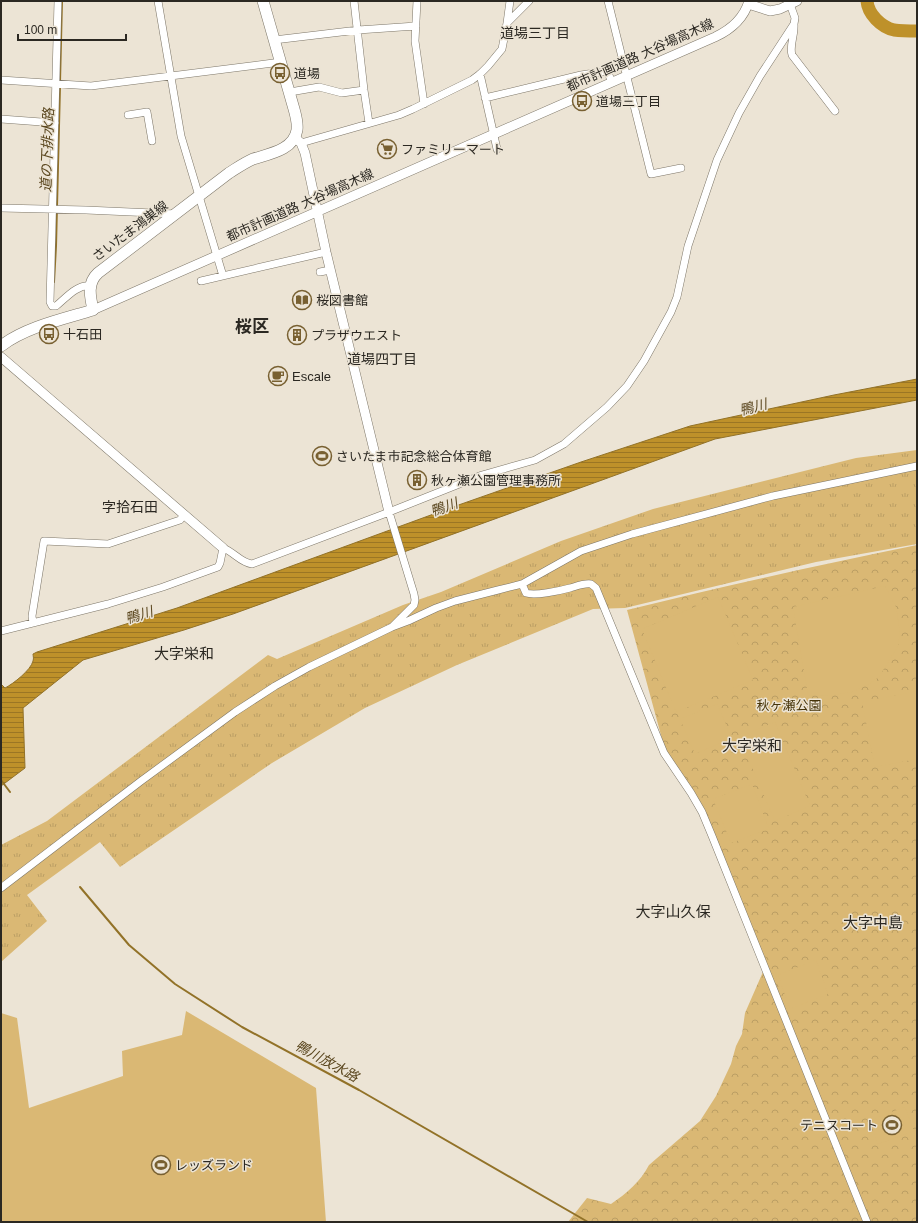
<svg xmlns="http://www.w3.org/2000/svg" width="918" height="1223" viewBox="0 0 918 1223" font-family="Arial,'Noto Sans JP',sans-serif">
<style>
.grass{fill:url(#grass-tufts)}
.park{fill:url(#park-crowns)}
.pitch{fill:#dab874}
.water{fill:url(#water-rules);stroke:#927228}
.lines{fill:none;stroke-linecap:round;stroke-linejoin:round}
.stream{stroke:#927228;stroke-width:2}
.river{stroke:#be912a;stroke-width:13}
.minor-casing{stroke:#7d7668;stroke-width:8}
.tertiary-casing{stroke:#7d7668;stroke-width:10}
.primary-casing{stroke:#7d7668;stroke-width:12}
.minor{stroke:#fff;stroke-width:7}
.tertiary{stroke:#fff;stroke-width:9}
.primary{stroke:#fff;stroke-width:11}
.labels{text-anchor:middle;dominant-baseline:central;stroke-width:3;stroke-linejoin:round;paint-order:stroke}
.street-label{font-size:13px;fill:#2b2822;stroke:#ece4d5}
.poi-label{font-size:13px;fill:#2b2822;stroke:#ece4d5;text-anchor:start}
.park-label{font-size:13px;fill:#453308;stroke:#ece4d5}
.neighbourhood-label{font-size:14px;fill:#2b2822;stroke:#ece4d5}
.water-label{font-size:14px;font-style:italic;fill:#5c4820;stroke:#ece4d5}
.quarter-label{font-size:15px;fill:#2b2822;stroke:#ece4d5}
.district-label{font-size:17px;font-weight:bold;fill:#2b2822;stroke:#ece4d5}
</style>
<defs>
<pattern id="grass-tufts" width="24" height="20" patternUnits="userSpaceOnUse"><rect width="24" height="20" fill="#dab874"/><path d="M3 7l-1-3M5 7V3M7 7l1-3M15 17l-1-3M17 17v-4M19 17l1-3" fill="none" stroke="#bb9e64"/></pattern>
<pattern id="park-crowns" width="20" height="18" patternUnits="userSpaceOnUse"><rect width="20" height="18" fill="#dab874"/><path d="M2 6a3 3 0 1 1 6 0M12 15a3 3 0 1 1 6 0" fill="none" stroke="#bb9e64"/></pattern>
<pattern id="water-rules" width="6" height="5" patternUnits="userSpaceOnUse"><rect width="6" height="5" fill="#be912a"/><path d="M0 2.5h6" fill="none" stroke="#9b7624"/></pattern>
</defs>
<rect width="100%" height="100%" fill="#ece4d5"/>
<path class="grass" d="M917 450V544L816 562 625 608 593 609 457 665 365 708 272 763 120 867 100 842 27 895 47 921 1 962V845L47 821 268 655 277 659 403 605 441 592 561 541 653 509 856 458Z"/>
<path class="park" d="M917 545V1222H568L587 1198 611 1204C626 1194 641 1181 649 1165L700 1121 716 1096 731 1064 736 1046 742 1034 745 1013 766 965 705 814 665 750 627 610C723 586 820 565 917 545Z"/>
<path class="pitch" d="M885 586 896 607 900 632 898 646 879 677 869 684 852 692 827 696 808 695 793 607Z
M718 597 753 680 676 712 642 629Z
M917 691V759L875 767 862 702Z
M717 704 732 738 695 754 680 719Z
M775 722 810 806 775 821 739 737Z
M752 784 769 829 731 843 713 799Z
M816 960 828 994 790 1009 778 975Z
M186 1011 316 1088 326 1222H1V1013L17 1018 29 1108 123 1076 122 1051 182 1035Z
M905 1107 914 1131 878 1144 870 1120Z"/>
<path class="water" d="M917 379V400L715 439 233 614 184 630 83 660 23 708 25 768 1 786V686L2 685 5 688C13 684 31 670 33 661 34 658 33 656 33 654L37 652 177 608 450 508 581 462 690 426 834 395Z"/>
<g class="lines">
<path class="stream" d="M60 82 62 1
M54 282 56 246 60 86
M1 780 10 792
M80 887 129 945 175 984 242 1027 359 1090 588 1222"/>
<path class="river" d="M867 1C868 14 881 27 894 30 902 31 910 31 917 31"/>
<g class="minor-casing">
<path id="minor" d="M58 1 50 302 52 306H56C66 298 77 284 91 286
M158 1 181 136 223 276
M354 1 364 90 369 123
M417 1 415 41 424 104
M608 1 651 174 681 168
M507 23 510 1
M794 24C795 35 789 46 792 55L835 111
M274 40 358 30 416 26
M480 74 497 149
M1 80 91 86 281 62
M290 92 319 87 342 93 364 90
M485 98 581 75 607 71 612 82
M128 115 147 112 152 141
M1 119 55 123
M301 143 399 115 413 109 472 80 480 74 488 66 502 49 507 23 529 1
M1 208 86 210 176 214
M320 272 330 270
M201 281 326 252
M389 512 414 594 415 600 414 605 392 627 408 621 436 608 455 601 498 590 522 584 526 593C535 596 559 591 570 588 577 586 584 583 591 584L596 588 664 753 691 793 702 812 712 836 867 1222
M522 584 581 551 632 534 773 496 917 466
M33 623 32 616 44 541 108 544 180 520 184 515
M1 631 108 604 163 587 218 567 220 563 223 548C234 552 241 563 252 564L384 514 482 475 535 460 564 444 607 407 627 386 644 361 671 312 677 297 688 246 717 160 739 113 760 76 794 24 795 18 790 4
M1 888 141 781 235 712 275 686 309 667 392 627"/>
</g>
<g class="tertiary-casing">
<path id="tertiary" d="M748 4 770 11 780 9 797 1
M294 137 301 143 305 153 326 252 389 512
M93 310 715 37C730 30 744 18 749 1
M1 357 223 548"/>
</g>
<g class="primary-casing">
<path id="primary" d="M1 346C26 327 63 319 93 310 90 296 87 283 98 273L229 173C237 168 244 163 253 159 269 154 294 150 297 130 298 123 296 116 294 109L263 1"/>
</g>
<use href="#minor" class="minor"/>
<use href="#tertiary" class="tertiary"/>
<use href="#primary" class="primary"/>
</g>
<defs>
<g id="bus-ring" transform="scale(1)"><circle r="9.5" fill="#ece4d5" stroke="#786031" stroke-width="1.5"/><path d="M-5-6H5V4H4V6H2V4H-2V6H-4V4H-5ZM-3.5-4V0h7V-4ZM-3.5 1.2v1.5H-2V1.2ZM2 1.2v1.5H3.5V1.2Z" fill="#786031"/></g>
<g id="supermarket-ring" transform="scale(1)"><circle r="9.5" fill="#ece4d5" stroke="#786031" stroke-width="1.5"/><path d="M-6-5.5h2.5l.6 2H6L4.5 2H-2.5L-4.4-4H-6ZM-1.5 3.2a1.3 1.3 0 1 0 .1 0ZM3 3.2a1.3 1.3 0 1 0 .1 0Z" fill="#786031"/></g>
<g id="library-ring" transform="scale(1)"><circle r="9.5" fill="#ece4d5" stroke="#786031" stroke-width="1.5"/><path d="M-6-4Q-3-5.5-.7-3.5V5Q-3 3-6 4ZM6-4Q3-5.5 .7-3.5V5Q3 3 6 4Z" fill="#786031"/></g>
<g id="building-ring" transform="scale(1)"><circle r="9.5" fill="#ece4d5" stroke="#786031" stroke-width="1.5"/><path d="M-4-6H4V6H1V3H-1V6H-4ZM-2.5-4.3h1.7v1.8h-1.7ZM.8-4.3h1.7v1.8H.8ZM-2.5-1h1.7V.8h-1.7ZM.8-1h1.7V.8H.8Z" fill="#786031"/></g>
<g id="cafe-ring" transform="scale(1)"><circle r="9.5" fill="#ece4d5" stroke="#786031" stroke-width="1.5"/><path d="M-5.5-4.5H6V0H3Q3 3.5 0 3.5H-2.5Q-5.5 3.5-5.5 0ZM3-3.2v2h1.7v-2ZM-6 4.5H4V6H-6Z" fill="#786031"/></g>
<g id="stadium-ring" transform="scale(1)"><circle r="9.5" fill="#ece4d5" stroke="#786031" stroke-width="1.5"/><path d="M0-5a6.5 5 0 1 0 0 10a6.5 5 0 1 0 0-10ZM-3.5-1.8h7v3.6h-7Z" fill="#786031"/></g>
</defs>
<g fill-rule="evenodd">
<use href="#bus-ring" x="280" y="73"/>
<use href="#bus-ring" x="582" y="101"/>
<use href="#supermarket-ring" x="387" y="149"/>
<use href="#library-ring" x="302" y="300"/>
<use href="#bus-ring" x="49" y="334"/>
<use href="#building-ring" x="297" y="335"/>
<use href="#cafe-ring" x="278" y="376"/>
<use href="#stadium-ring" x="322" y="456"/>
<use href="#building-ring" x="417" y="480"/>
<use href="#stadium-ring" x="892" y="1125"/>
<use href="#stadium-ring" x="161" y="1165"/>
</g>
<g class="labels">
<g class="street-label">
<text transform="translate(640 55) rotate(-24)">都市計画道路 大谷場高木線</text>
<text transform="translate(300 205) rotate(-24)">都市計画道路 大谷場高木線</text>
<text transform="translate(130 231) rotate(-37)">さいたま鴻巣線</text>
</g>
<g class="poi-label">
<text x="294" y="73">道場</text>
<text x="596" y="101">道場三丁目</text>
<text x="401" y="149">ファミリーマート</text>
<text x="316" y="300">桜図書館</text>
<text x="63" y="334">十石田</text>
<text x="311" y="335">プラザウエスト</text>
<text x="292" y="376">Escale</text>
<text x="336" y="456">さいたま市記念総合体育館</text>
<text x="431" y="480">秋ヶ瀬公園管理事務所</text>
<text x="878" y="1125" text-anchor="end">テニスコート</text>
<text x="175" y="1165">レッズランド</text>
</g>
<g class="park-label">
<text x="789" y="705">秋ヶ瀬公園</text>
</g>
<g class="neighbourhood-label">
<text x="535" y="33">道場三丁目</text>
<text x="382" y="359">道場四丁目</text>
<text x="130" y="507">字拾石田</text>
</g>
<g class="water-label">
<text transform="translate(47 150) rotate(-88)">道の下排水路</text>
<text transform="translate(753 407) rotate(-14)">鴨川</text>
<text transform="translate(444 507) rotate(-20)">鴨川</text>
<text transform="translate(139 615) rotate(-17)">鴨川</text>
<text transform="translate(327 1061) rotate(29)">鴨川放水路</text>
</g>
<g class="quarter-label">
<text x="184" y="653">大字栄和</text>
<text x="752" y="745">大字栄和</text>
<text x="673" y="911">大字山久保</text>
<text x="873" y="922">大字中島</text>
</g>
<g class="district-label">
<text x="252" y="326">桜区</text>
</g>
</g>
<rect width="918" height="1223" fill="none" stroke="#2b2822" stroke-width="4"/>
<path d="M18 34v6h108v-6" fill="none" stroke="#2b2822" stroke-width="2"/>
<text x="24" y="34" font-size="12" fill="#2b2822" stroke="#ece4d5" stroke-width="3" paint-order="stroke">100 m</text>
</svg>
